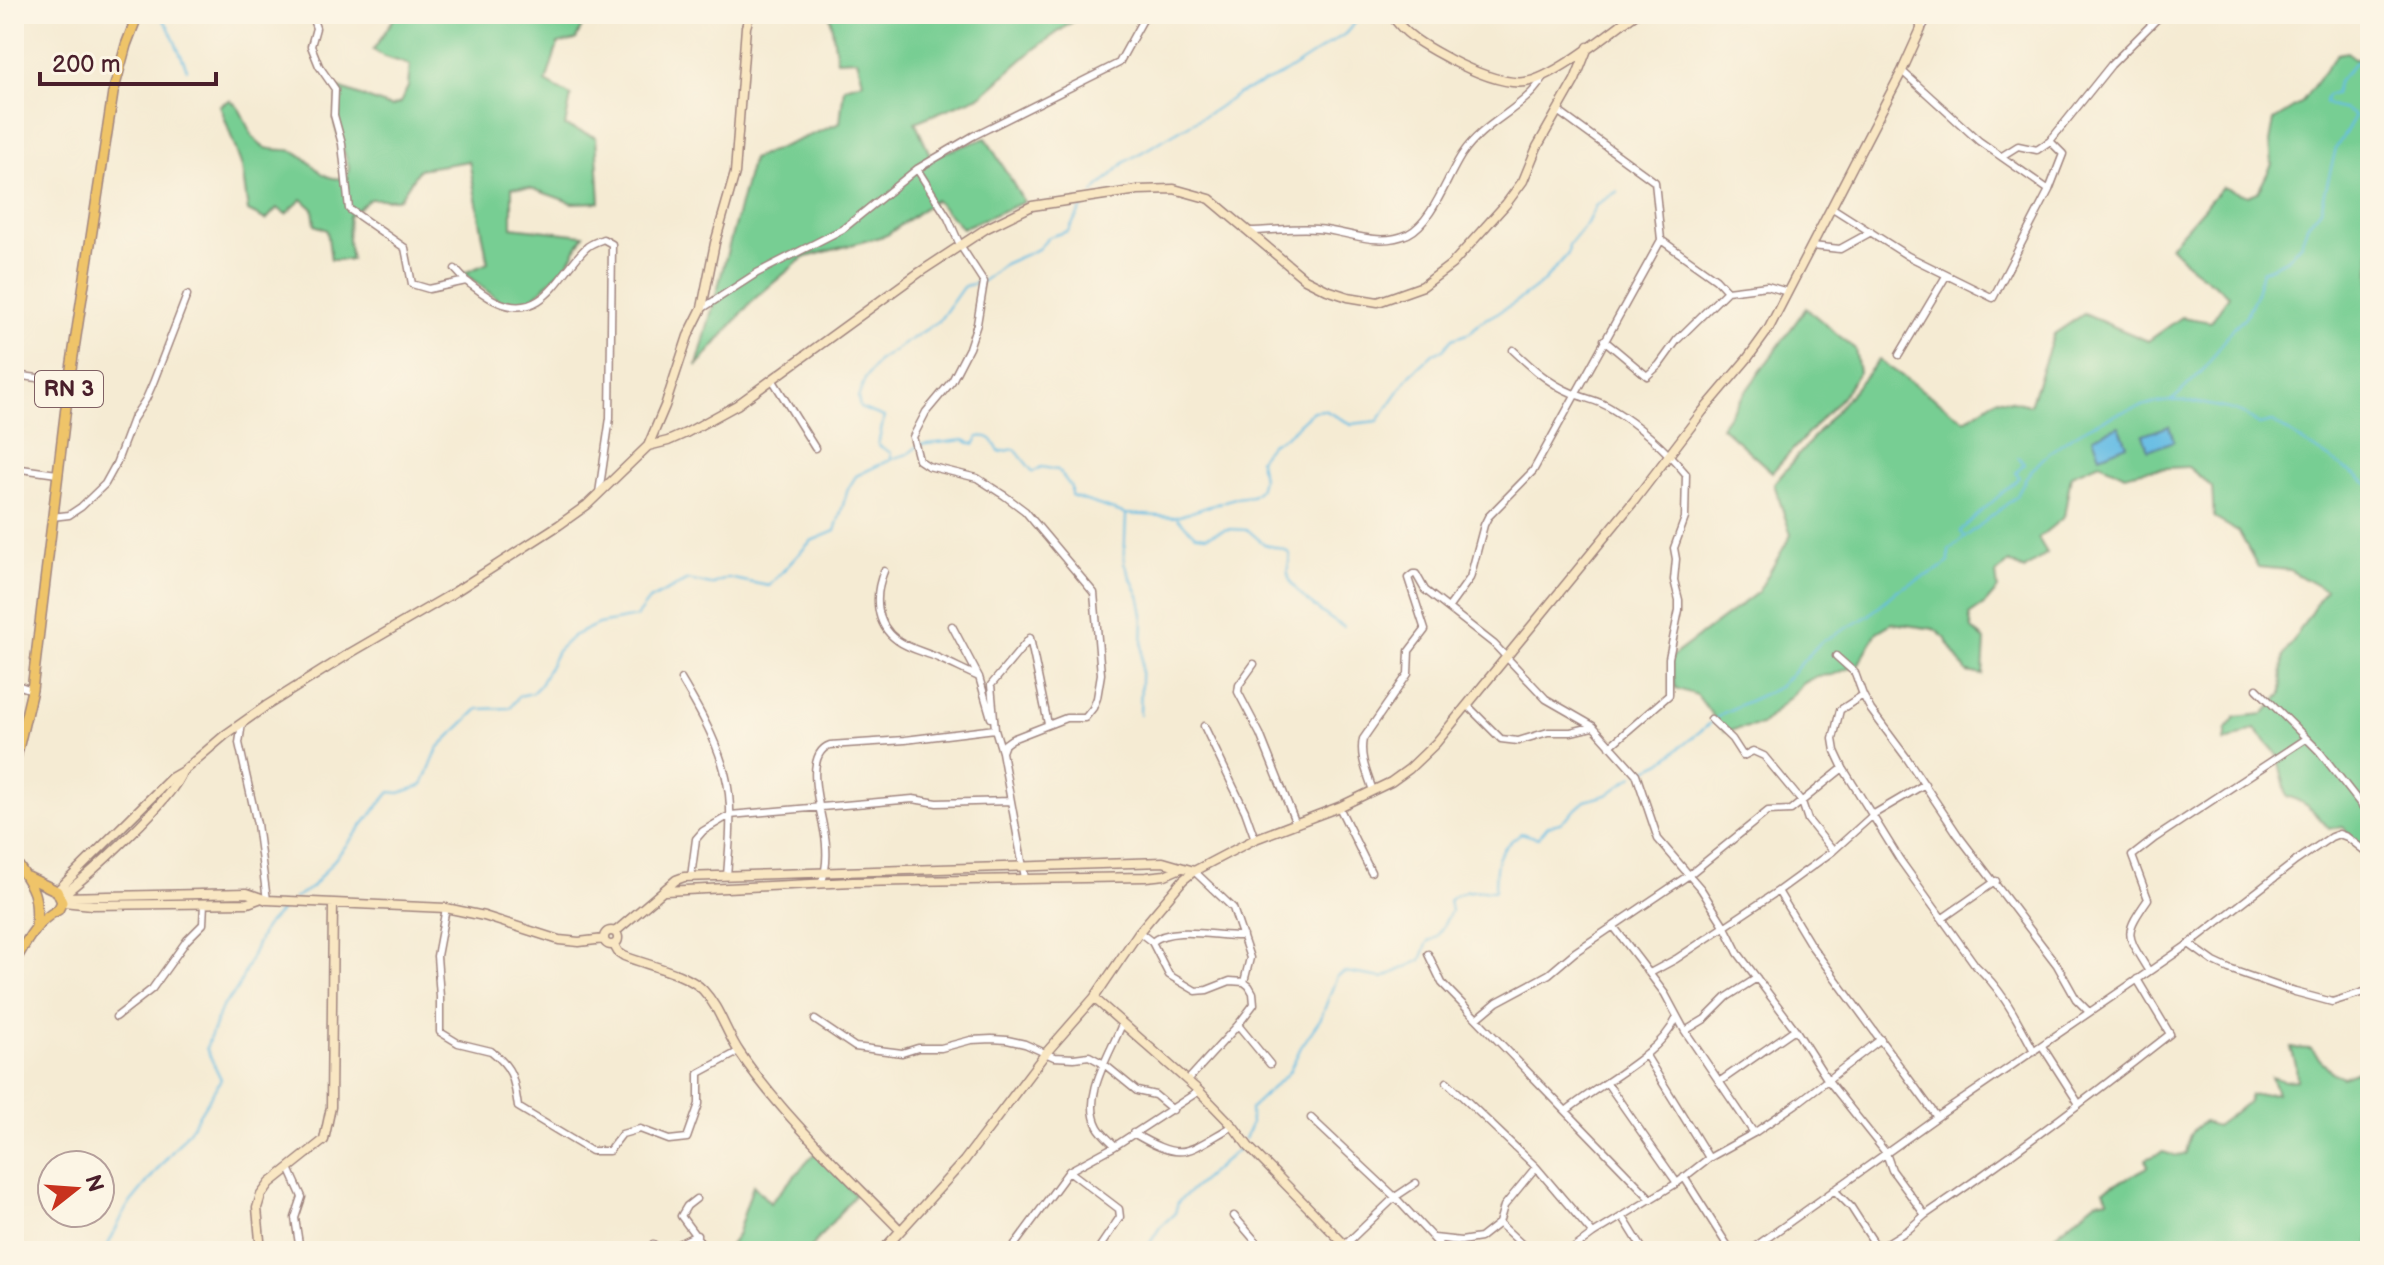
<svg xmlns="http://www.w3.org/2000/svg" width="2384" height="1265" viewBox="0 0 2384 1265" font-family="'Balsamiq Sans',sans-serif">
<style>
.green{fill:#77ce93;stroke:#60765f;stroke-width:2}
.water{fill:#67bde4;stroke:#586e88;stroke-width:2}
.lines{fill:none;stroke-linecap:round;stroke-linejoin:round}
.stream{stroke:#67bde4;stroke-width:2}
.street-casing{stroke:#a0857f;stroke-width:9}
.secondary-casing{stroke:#a0857f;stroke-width:11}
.primary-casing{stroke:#a0857f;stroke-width:12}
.street{stroke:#fff;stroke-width:6}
.secondary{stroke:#f9e7c3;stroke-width:8}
.primary{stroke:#efc469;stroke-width:9}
.labels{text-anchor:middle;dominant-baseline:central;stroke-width:7;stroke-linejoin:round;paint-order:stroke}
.shield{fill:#fcf5e5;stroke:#7f5f63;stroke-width:2}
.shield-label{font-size:22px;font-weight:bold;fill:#4a1f2b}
</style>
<rect width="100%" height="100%" fill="#fcf5e5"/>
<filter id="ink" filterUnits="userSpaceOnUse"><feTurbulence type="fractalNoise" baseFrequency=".0125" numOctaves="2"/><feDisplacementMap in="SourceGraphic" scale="16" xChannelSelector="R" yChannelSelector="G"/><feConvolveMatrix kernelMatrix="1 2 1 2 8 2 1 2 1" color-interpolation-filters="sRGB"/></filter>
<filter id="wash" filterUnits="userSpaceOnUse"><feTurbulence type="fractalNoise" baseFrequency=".006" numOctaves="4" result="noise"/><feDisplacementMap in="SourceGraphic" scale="32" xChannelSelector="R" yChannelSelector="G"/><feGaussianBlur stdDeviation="1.8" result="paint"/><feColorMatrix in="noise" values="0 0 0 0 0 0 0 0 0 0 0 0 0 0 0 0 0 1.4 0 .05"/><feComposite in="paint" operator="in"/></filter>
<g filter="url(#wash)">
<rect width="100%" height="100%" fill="#f5ebd3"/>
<path class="green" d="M397 14H587L576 40 558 44 546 82 571 96 565 126 596 137 600 202 572 203 531 188 512 187V227L584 235 567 265 529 302H501L464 273 488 263 469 161 419 169 399 199H370L349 216 348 240 351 260H331L327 230 315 225 313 209 302 199 286 214 277 208 266 220 248 211 242 167 220 105 230 100C247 111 245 134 262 146 270 152 283 148 293 151 313 158 320 185 347 177L349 167 335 125 339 88 391 107 400 103 408 87 410 65 385 57 373 50Z
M1083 14 1032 51 982 95 915 122 931 157 986 138 1024 202 962 228 935 200 887 235 803 258 753 300 697 366 752 159 840 123 844 87 863 82 857 59 837 60 830 15Z
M2347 52 2355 59H2365L2370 53V861L2363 854 2343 826 2329 829C2317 814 2306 802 2287 796L2277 754 2255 729 2225 742 2227 729 2235 717 2264 714 2282 694 2283 657 2325 590 2289 570 2258 567 2239 532 2214 518 2212 487 2188 467C2168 468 2144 469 2125 475L2100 463 2071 475 2064 517 2038 538 2047 553 2024 570 2009 562 1996 574 1998 589 1985 604 1969 615 1972 629 1985 640 1983 675 1967 672 1945 638 1934 629 1892 623 1877 632 1858 665 1832 675 1817 676 1804 683 1761 725 1724 731 1697 695 1675 688 1670 658 1758 592 1791 535 1774 484 1879 360 1965 420 1998 398 2030 405 2054 334 2084 314 2148 341 2182 317 2211 322 2229 295 2192 268 2170 246 2222 187 2248 196 2258 192 2272 164 2270 142 2274 120 2301 103 2337 54Z
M1806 308 1855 349 1859 372 1842 397 1772 472 1721 426Z
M2291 1048 2311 1049 2331 1072 2343 1077 2370 1066V1251H2066L2055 1235 2097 1201 2108 1199 2104 1190 2148 1167 2146 1159 2163 1152 2176 1156 2185 1154C2188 1138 2189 1130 2204 1122L2216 1126 2248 1102 2250 1095 2277 1093 2271 1077 2285 1081 2297 1080 2296 1065Z
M817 1151 855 1195 808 1251H726L737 1235 753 1185 770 1203Z"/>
<path class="water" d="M2119 426 2127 445 2100 456 2093 437Z
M2169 426 2174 441 2148 450 2143 435Z"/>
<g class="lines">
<path class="stream" d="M158 14 168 26 187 69
M1093 193 1125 162 1211 112 1238 94 1281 75 1345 34 1363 14
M2173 400 2205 368 2234 327 2245 317 2255 297 2262 271 2286 260 2301 243 2308 224 2321 209 2336 148 2355 117C2345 105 2334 112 2325 102L2327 95 2335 94 2338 82 2355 62 2370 64
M891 459V453L878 445 884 417 860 408 858 398 865 379 878 361 939 321 963 287 983 281 1004 264 1038 249 1049 237 1068 231 1086 201
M1126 515 1124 563 1140 598 1143 615 1140 714
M1178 519 1196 535 1207 536 1227 529 1248 530 1264 544 1285 550 1290 554C1290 560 1287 568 1288 574 1290 591 1329 619 1344 627
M1965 538 1960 531 2020 477 2016 473 2024 464 2018 457
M1639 773 1662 762 1723 713 1779 687 1820 643 1868 616 1896 591 1941 568 1949 562V550L2017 496C2036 444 2119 405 2171 401 2185 400 2200 403 2214 406 2231 409 2247 413 2259 425L2273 422 2370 485
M294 898 311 888 390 792 400 793 423 785 438 748 478 709 510 708 519 696 532 693 540 685 557 651 573 636 598 624 636 617 649 600 688 580 711 585 728 578 769 586 811 541 835 531 848 489 856 476 891 459 908 454 919 445 964 440 974 445 978 437C991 434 994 442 999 452L1015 449 1033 472 1041 467 1058 470 1071 487V496L1126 514 1176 517 1235 498 1252 496 1259 490 1262 479 1259 459 1271 444 1286 436 1313 411 1324 410 1351 424 1378 421 1410 375 1433 353 1443 350 1452 339 1470 333 1479 323 1513 304 1544 281 1568 254 1569 245 1587 223 1596 205 1618 191
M1245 1139 1251 1124 1250 1109 1289 1072 1301 1047 1321 1018 1337 976 1345 972 1383 978 1421 960 1428 942 1437 937 1451 911 1449 901C1460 888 1479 891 1495 891 1496 860 1495 852 1521 833L1538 838 1548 826 1560 823 1585 801 1607 795 1633 776
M105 1251 127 1207 189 1131 221 1079 206 1048 222 1007 237 990 264 928 286 905
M1145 1251 1160 1227 1175 1213 1178 1202 1243 1145"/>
</g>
</g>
<g filter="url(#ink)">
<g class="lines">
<g class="street-casing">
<path id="street" d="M311 14 316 28 311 46 319 66 335 89 334 115 342 144 349 209 405 248 412 284 429 289 466 281C476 288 487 298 498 302 544 322 560 272 586 248 591 243 597 242 603 239L612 244 610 418 599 493
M1921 29 1931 14
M1902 71 1979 141 2049 190
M1559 112 1655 182 1661 240 1716 279 1727 291
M2002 156 2018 146 2037 150 2050 141
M917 169 948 218 960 245 984 282 977 324 969 348 952 381 926 412 913 437 919 460 928 466 977 478 1005 496 1025 511 1094 593 1101 674 1097 698 1093 708 1085 718H1066L1012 739 1005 744 1002 752 1025 878
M1831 207 1908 256 1993 298 2049 190 2063 154 2050 141 2111 65 2162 14
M1249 231C1271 231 1295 227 1317 229 1348 231 1377 248 1408 234 1433 222 1448 174 1463 153 1480 128 1507 116 1528 96 1534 91 1539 84 1544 77
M1812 246 1840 249 1871 232
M455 269 466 281
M703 308 757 273 843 229 917 169 973 136 1119 63 1146 14
M1604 340 1647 376 1659 365 1677 340 1727 291 1767 286 1788 292
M1513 350C1531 367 1548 383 1572 393 1586 399 1599 400 1612 409 1640 426 1665 449 1686 474L1685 518 1674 548 1676 559 1674 580 1679 600V610L1669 658V695L1610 746
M1899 355 1946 276
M14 375 69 382
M772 379 815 448
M14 468 57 474
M52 517 69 515 81 507 105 484 116 464 133 419 146 399 153 383 187 295
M884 571C874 595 875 624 897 640 909 649 925 652 938 658 952 664 965 671 979 677
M1449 607 1470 578 1484 525 1488 517 1533 471 1661 240
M952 626 979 677 991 718
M1030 638 1048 724
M1836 656 1855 673 1863 695 1871 710 1906 757 1958 835 2057 965 2076 999 2089 1012
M1254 664 1239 685 1238 692 1260 734 1296 824
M681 679C702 714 724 753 729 794 732 821 729 849 727 876
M14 684 32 690
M2257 689 2319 751 2370 816
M1863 695 1840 710 1833 739 1835 751 1843 768 1900 860 1976 966C2003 990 2017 1020 2034 1051
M1468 706 1501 739 1518 741 1548 732H1571L1592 727
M1711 719 1732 739 1743 756 1753 751 1764 756 1802 802 1808 820 1833 851
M242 723 239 743 257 824 267 900
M1204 726 1245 811 1255 839
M995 729 1002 752
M1373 791C1368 775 1359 757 1363 739L1408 674 1409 651 1425 630 1408 578 1413 574H1416L1425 590 1494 644 1546 699 1593 726 1636 774 1658 839 1701 889 1725 927 1738 953 1795 1029 1827 1079 1886 1153 1892 1170 1925 1215 1908 1230 1874 1251
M1339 807 1371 872
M1194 871 1233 908 1250 958 1244 982
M691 877 696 839 703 831 730 815 913 799 937 803 1010 801
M821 884C826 872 827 859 826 846 826 822 799 756 830 745L905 740 995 729 991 685 1030 638
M1778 891 1810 944 1937 1117
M446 908 437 956 440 997V1032L458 1043 491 1051C514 1069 514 1080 518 1107L591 1151H609L622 1134 640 1129 669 1140 687 1138 699 1104V1073L738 1052
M1943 918 1996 881
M1614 927 1665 994 1685 1031 1754 1133
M1139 932 1152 942 1169 975 1196 991 1207 990 1230 981 1244 982 1249 986 1253 993 1254 1004 1238 1025 1187 1081
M1152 942C1172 925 1217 937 1243 936
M2189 944 2214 962 2229 969 2295 992 2332 1002 2370 990
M1428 954 1442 983 1651 1199
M2148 970C2126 934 2123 935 2148 899L2132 856 2155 838 2305 739
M1650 973 1676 959 1778 891 1833 851 1874 814 1925 784
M116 1017 152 989 187 940 203 924 204 903
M1478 1018 1497 1002 1549 974 1575 952 1689 875 1768 811 1791 810 1843 768
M815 1020 855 1047 902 1053 918 1048H941L971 1040 992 1039 1007 1040 1025 1044 1054 1057 1074 1058 1089 1056 1104 1064 1137 1091 1155 1095 1173 1110
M1238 1025 1270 1064
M1685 1031 1705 1019 1727 997 1757 978
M2042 1046 2079 1104
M1645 1054 1709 1158
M1447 1082 1536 1167 1593 1234
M1719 1082 1795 1029
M1607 1083 1677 1183
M1566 1111C1600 1083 1659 1057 1677 1017
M1311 1118 1395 1197 1445 1251
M1133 1133C1184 1163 1185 1153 1233 1126
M1115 1146C1110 1140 1102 1134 1098 1127 1081 1096 1111 1053 1122 1024
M289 1168 302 1197 295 1218 299 1244 297 1251
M1069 1171 1119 1209 1120 1217 1097 1251
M1684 1177 1731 1251
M1834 1190 1851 1207 1878 1249
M696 1199 687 1206 681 1216 707 1251
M1925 1215C2009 1158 2090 1097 2170 1034L2137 979
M1234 1216 1264 1251
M1623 1217 1644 1251
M1499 1223 1529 1251
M1434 1238 1461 1241 1480 1238 1499 1223 1504 1206 1536 1167
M653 1244 661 1251
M1345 1245 1395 1197 1416 1183
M663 1251 697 1235
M1010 1251 1069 1171 1115 1146 1199 1091
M1570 1251 1593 1234 1677 1183 1709 1158 1754 1133 1796 1104 1881 1039
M1749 1251 1937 1117 2189 944 2296 861 2331 837 2339 834 2347 837 2370 855"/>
</g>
<g class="secondary-casing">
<path id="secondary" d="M1391 14C1405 36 1427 47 1449 59 1468 69 1503 85 1525 82 1553 79 1610 32 1635 14
M648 446 665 406 688 336 702 308 715 243 735 173 746 27 750 14
M57 891 171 778 183 771 225 735 266 706 352 652 450 595 559 525 587 505 648 446 668 441 686 433 737 405 920 272 987 228 1032 206 1138 190 1174 189 1210 199 1305 279 1327 290 1348 297 1378 302 1423 286 1452 264 1506 204 1523 181 1537 147 1575 80 1588 47
M665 891 853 882 1146 877 1165 875 1181 868
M61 896C87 877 173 799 182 772
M62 897 247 893 267 900 446 908 484 916 559 940 579 942 604 939
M63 902 92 905 248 903 259 899
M604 938a7 7 0 1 1 14 0a7 7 0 1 1-14 0Z
M615 932 676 880 684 877 1163 862 1194 871
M614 945 618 952 624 956C646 965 687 973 703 990 720 1008 726 1033 740 1053 784 1118 846 1174 900 1230
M1094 998 1199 1091 1233 1126 1248 1146 1351 1251
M261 1251 257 1208 261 1195 270 1183 324 1140 331 1107 333 903
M882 1251 964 1161 1045 1054 1094 998 1139 932 1183 880 1194 871 1255 839 1339 807 1391 782 1409 769 1436 743 1634 501 1702 412 1747 359 1768 330 1902 71 1921 29 1920 14"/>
</g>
<g class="primary-casing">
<path id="primary" d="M14 766 32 690 69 382 113 93 126 45 138 14
M14 859C32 886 39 893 36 926
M14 963C26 942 36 921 58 910L62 902 57 891 28 877"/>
</g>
<use href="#street" class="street"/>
<use href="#secondary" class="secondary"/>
<use href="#primary" class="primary"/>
</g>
</g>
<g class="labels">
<rect class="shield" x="35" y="371" width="68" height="36" rx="6"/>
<g class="shield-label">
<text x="69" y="389">RN 3</text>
</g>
</g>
<rect width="2384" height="1265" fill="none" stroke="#fcf5e5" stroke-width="48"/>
<g transform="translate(76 1189) rotate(73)"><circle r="38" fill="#fcf5e5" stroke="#b59f9b" stroke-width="2"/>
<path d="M0-6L14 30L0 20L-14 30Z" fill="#c8321e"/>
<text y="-12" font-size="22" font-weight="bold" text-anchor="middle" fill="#4a1f2b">N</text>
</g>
<path d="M40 72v12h176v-12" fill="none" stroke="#4a1f2b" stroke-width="4"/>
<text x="52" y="72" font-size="24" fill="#4a1f2b" stroke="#fcf5e5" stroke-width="6" paint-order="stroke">200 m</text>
</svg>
